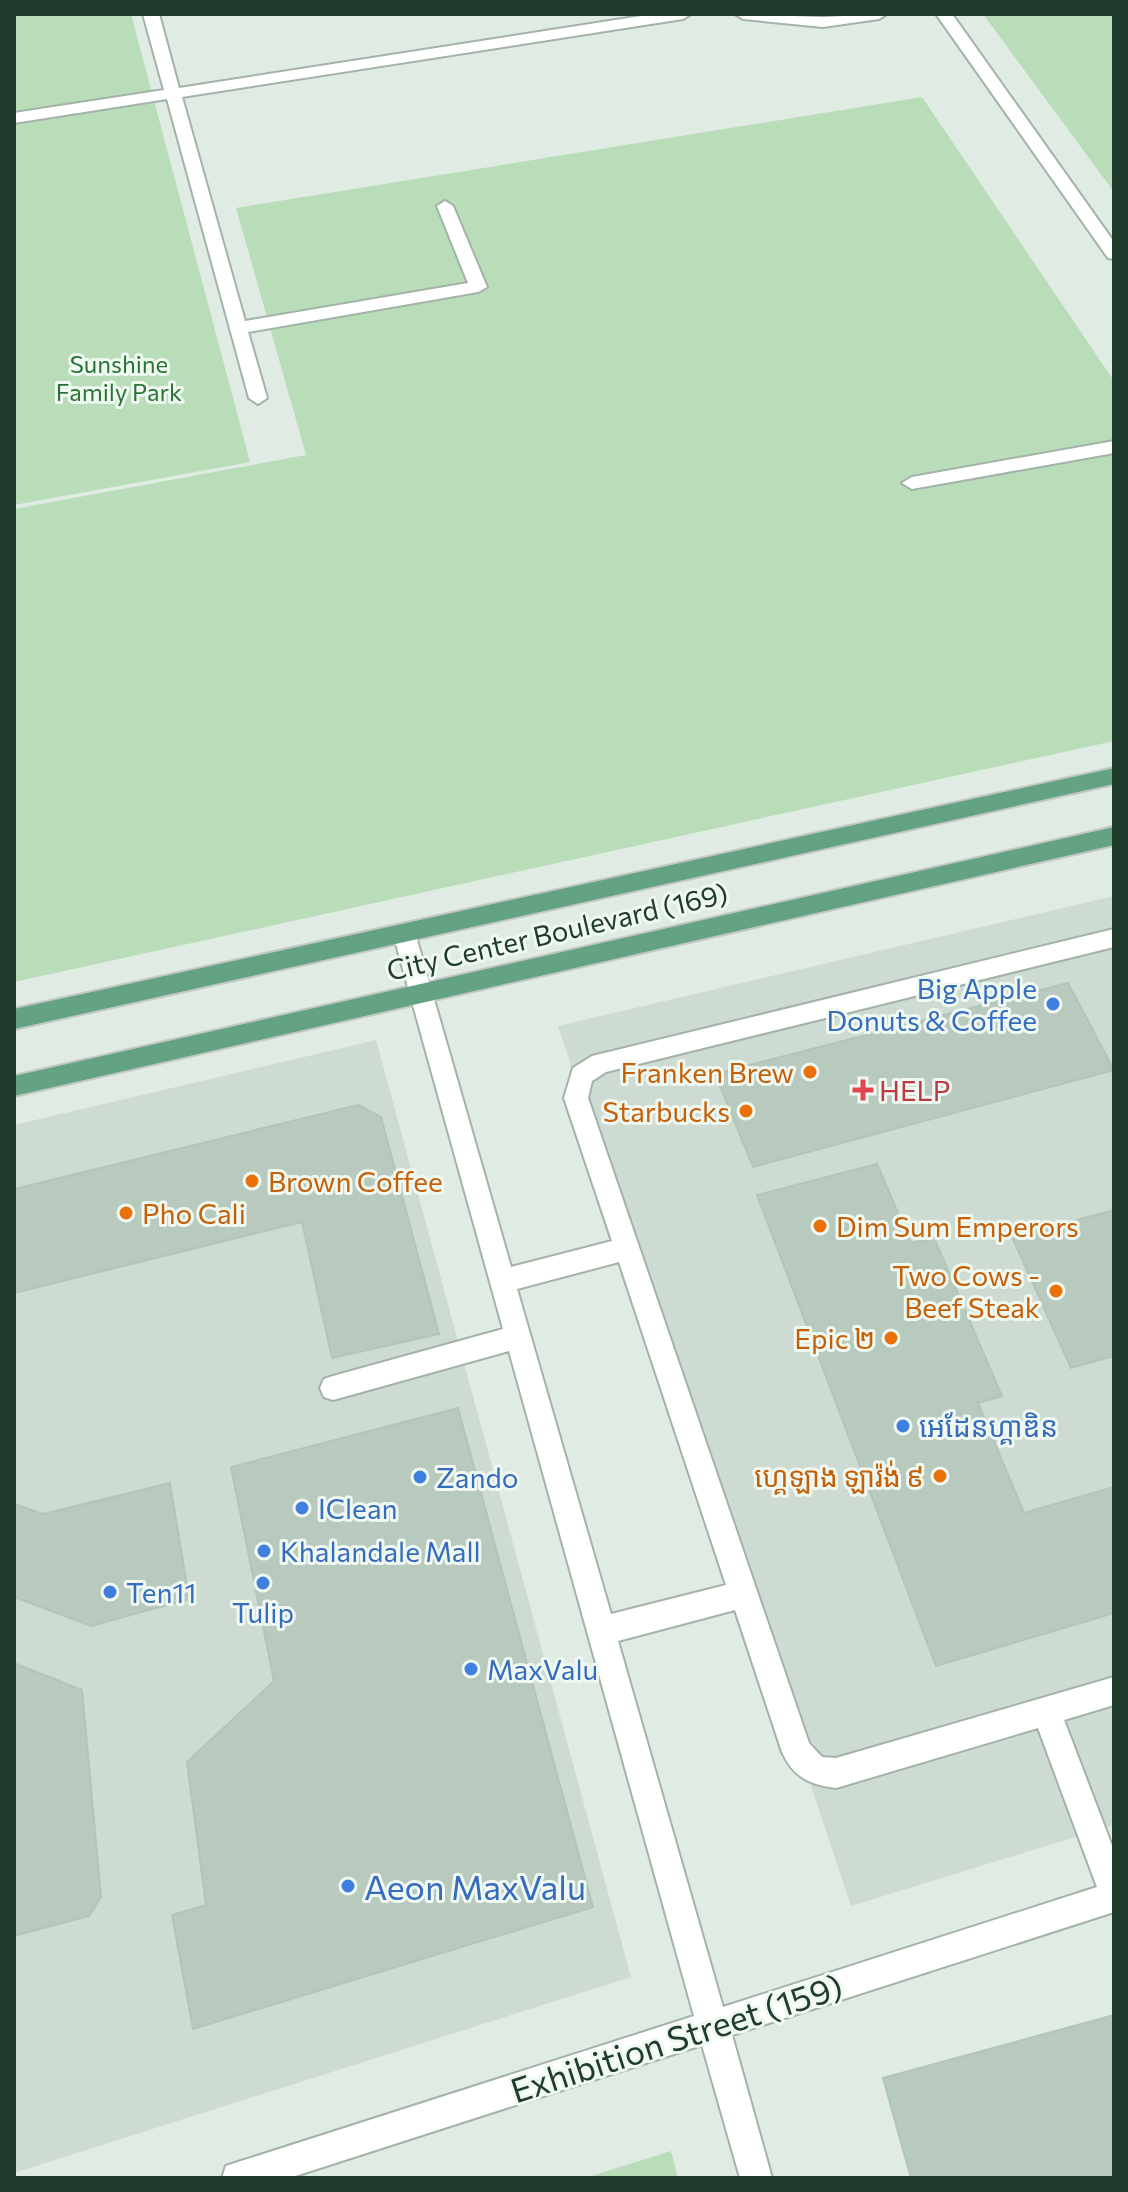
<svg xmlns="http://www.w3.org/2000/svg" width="1128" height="2192" viewBox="0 0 1128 2192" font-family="Commissioner,'Noto Sans Khmer',sans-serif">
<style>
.built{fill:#cedbd2}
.green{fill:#b8ddb8}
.building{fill:#b8c9be;stroke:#b2c5b8;stroke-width:2}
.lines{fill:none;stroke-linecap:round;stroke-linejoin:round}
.minor-casing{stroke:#a3b3a9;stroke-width:4}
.major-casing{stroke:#c1c8c4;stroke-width:4}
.minor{fill:#fff;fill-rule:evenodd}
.major{fill:#63a282;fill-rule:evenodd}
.shop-dot{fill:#3f7fe0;stroke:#f0f8f2;stroke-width:3}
.food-dot{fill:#e8710a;stroke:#f0f8f2;stroke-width:3}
.health-dot{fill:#e0444e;stroke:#f0f8f2;stroke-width:3}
.labels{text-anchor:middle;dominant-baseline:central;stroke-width:6;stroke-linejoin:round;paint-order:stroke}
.far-park-label{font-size:24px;fill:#297334;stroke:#f0f8f2}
.street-label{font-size:28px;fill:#203c2d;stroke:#f0f8f2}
.shop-label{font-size:28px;fill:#366cbe;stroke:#f0f8f2;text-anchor:start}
.food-label{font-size:28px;fill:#c56008;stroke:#f0f8f2;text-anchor:end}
.health-label{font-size:28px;fill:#be3a42;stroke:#f0f8f2;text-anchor:start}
.near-shop-label{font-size:34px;fill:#366cbe;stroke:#f0f8f2;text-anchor:start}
.near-street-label{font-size:34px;fill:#203c2d;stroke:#f0f8f2}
</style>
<rect width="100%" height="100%" fill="#e0ebe3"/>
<path class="built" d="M1114 896V1825L851 1906 558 1026Z
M376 1040 631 1977 14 2173V1125Z"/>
<path class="green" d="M14 14H131L250 462 14 505Z
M983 14H1114V192Z
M922 97 1114 381V741L14 982V509L306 455 236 208Z
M671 2151 678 2178H585Z"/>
<path class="building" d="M1068 983 1114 1070 753 1167 715 1074Z
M358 1105 381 1117 439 1334 332 1358 302 1222 14 1293V1189Z
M877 1164 911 1243 934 1238 1002 1396 978 1403 1024 1513 1114 1487V1613L936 1666 757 1195Z
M1114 1210V1356L1071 1368 1012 1237Z
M458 1408 593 1907 193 2029 172 1915 206 1905 187 1762 274 1681 231 1467Z
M170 1483 189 1599 91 1626 14 1597V1504L43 1514Z
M14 1663 82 1690 101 1897 89 1916 14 1936Z
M1114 2015V2178H911L883 2078Z"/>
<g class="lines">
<g class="minor-casing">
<path id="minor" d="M143 14H159L179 88 654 14H691L683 19 182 97 245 321 468 283 437 206 445 201 453 206 487 287 478 292 248 332 267 398 258 404 249 398 167 99 14 123V113L164 90Z
M735 14 823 17 887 14 879 19 823 27 743 19Z
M936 14H952L1114 242V259L1108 258Z
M1114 441V453L912 489 902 483 912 477Z
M404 924 412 927 415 933 511 1267 612 1241 564 1098 573 1068 592 1056 1114 929V947L606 1072 592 1081 588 1098 809 1743 822 1757 836 1758 1114 1677V1705L1064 1720 1114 1851V1912L732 2035 772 2178H740L702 2045 289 2178H222L226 2166 238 2162 694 2016 509 1351 333 1400 324 1397 320 1388 324 1379 333 1376 503 1329 393 933 396 927ZM619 1262 726 1585 611 1614 517 1289ZM735 1610 782 1752C793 1777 810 1785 836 1788L1038 1728 1097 1887 723 2007 618 1641Z"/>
</g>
<g class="major-casing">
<path id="major" d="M1114 768V784L14 1029V1009Z
M1114 827V845L14 1096V1076Z"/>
</g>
<use href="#minor" class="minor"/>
<use href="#major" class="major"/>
</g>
<g class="shop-dot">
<circle cx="1053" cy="1004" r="8"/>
<circle cx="903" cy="1426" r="8"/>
<circle cx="420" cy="1477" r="8"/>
<circle cx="302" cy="1508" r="8"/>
<circle cx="264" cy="1551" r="8"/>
<circle cx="263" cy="1583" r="8"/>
<circle cx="110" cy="1592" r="8"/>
<circle cx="471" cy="1669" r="8"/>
<circle cx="348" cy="1886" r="8"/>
</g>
<g class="food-dot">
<circle cx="810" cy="1072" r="8"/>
<circle cx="746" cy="1111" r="8"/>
<circle cx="252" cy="1181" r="8"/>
<circle cx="126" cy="1213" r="8"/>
<circle cx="820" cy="1226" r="8"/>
<circle cx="1056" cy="1291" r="8"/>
<circle cx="891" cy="1338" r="8"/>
<circle cx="940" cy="1476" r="8"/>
</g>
<path class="health-dot" d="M859 1078h8v8h8v8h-8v8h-8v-8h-8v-8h8z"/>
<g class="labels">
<g class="far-park-label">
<text x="119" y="363">Sunshine<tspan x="119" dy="28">Family Park</tspan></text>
</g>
<g class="street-label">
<text transform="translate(557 931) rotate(-13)">City Center Boulevard (169)</text>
</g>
<g class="shop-label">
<text x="1037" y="988" text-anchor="end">Big Apple<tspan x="1037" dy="32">Donuts &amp; Coffee</tspan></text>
<text x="919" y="1426">អេដែនហ្គាឌិន</text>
<text x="436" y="1477">Zando</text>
<text x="318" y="1508">IClean</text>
<text x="280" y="1551">Khalandale Mall</text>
<text x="126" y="1592">Ten11</text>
<text x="263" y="1612" text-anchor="middle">Tulip</text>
<text x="487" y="1669">MaxValu</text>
</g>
<g class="food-label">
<text x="794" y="1072">Franken Brew</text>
<text x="730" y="1111">Starbucks</text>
<text x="268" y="1181" text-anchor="start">Brown Coffee</text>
<text x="142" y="1213" text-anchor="start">Pho Cali</text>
<text x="836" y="1226" text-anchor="start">Dim Sum Emperors</text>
<text x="1040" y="1275">Two Cows -<tspan x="1040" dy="32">Beef Steak</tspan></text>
<text x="875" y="1338">Epic ២</text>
<text x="924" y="1476">ហ្គេឡាង ឡារ៉ង់ ៩</text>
</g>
<g class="health-label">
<text x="879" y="1090">HELP</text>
</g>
<g class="near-shop-label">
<text x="364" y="1886">Aeon MaxValu</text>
</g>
<g class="near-street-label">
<text transform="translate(676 2037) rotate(-18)">Exhibition Street (159)</text>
</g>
</g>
<rect width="1128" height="2192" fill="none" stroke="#203c2d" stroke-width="32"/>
</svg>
